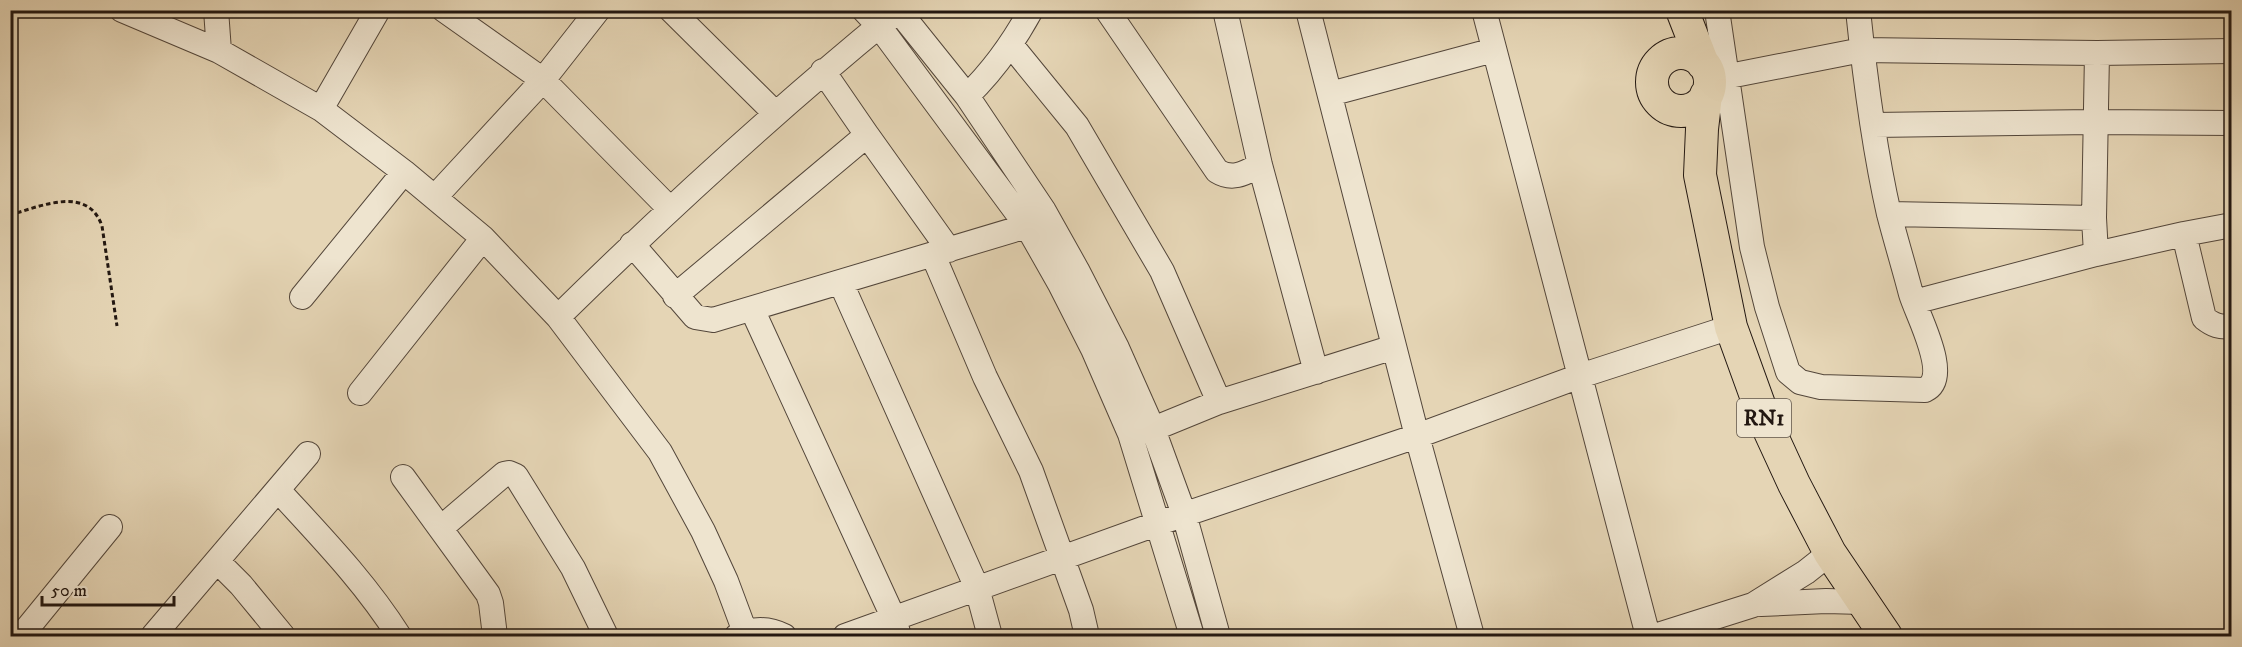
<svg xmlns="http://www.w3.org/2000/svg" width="2242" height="647" viewBox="0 0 2242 647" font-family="'IM FELL DW Pica',serif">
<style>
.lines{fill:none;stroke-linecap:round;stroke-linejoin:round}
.minor-casing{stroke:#53463a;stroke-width:26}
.major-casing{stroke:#221711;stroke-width:34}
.path{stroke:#221711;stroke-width:3;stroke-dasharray:4.5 3;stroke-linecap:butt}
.minor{stroke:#eee4cf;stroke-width:24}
.major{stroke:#e5d5b5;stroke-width:32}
.labels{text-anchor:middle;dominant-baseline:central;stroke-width:6;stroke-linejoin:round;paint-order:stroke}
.shield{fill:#eee4cf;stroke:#5f544a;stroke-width:1.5}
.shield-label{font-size:22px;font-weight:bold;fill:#221711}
</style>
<rect width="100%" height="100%" fill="#e5d5b5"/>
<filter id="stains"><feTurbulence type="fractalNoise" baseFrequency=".00333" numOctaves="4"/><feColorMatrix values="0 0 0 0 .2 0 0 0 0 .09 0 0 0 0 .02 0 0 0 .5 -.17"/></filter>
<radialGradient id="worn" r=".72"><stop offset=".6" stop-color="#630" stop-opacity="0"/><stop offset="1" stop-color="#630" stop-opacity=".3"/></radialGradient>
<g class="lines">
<g class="minor-casing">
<path id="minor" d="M122 10 219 51 321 109 404 172 483 238 558 317 660 452 703 531 726 581 745 632
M216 10 219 51
M444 10 543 80 669 208
M671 10 775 113
M864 10 879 26 1027 226 1060 284 1093 349 1130 434 1192 636
M898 10 967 96 1044 211 1077 270 1117 348 1153 429 1184 514 1218 636
M1107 10 1217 171C1233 181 1245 173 1260 165
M1225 10 1260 165 1316 372
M1308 10 1417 436 1472 636
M1484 10 1648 636
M1717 10 1752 247 1767 307 1788 372 1800 382 1821 387 1925 390C1952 377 1917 315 1911 294 1904 267 1896 241 1889 214 1874 148 1865 78 1858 10
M1011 45 1077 126 1162 271 1219 402
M1709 80 1862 50 2097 53 2232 51
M1330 94 1494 50
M967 96C994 70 1013 43 1031 10
M321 109 378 10
M1874 125 2095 122 2232 123
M867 135 949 250
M435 197 543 80 598 10
M1889 214 2094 218
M2184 234 2232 225
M632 244 695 317 713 320 1027 226
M2096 254 2094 218 2097 53
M933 255 985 377 1031 471 1081 610 1087 636
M841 283 977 588 990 636
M675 296 867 135 823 71
M302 297 404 172
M1914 302 2096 254 2184 234 2204 318C2213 325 2220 328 2232 326
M752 309 894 619 899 636
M558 317C665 212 775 111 891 16
M360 393 483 238
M1153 429 1219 402 1394 347
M403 477 488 594 491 603 495 636
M278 490C321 537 365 582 399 636
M441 528 504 474 509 473 516 476 573 568 606 636
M217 561 241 585 283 636
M1761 604 1826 601 1862 602
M21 636 110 527
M153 636 308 454
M737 636C753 628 768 628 784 636
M845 636 1159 523 1417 436 1580 376 1731 327
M1655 636 1753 605 1806 572 1830 553"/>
</g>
<g class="major-casing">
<path id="major" d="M1682 10 1703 64
M1652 82a29 29 0 1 1 58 0a29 29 0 1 1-58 0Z
M1706 95 1702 129 1700 175 1731 327 1765 421 1794 484 1830 553 1886 636"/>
</g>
<path class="path" d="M10 215C41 206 88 185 102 226L117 326"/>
<use href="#minor" class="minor"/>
<use href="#major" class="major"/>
</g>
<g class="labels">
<rect class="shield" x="1737" y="399" width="54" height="38" rx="4.5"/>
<g class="shield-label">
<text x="1764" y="418">RN1</text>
</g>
</g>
<rect width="2242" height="647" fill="none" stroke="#e5d5b5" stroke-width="36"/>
<rect x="12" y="12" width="2218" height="623" fill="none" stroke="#221711" stroke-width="3"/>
<rect x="18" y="18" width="2206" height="611" fill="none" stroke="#221711" stroke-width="1.5"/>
<path d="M42 596v9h132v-9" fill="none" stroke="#221711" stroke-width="3"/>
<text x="51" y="596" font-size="18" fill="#221711" stroke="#eee4cf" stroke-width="4.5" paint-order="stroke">50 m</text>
<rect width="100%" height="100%" filter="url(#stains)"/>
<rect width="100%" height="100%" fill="url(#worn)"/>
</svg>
